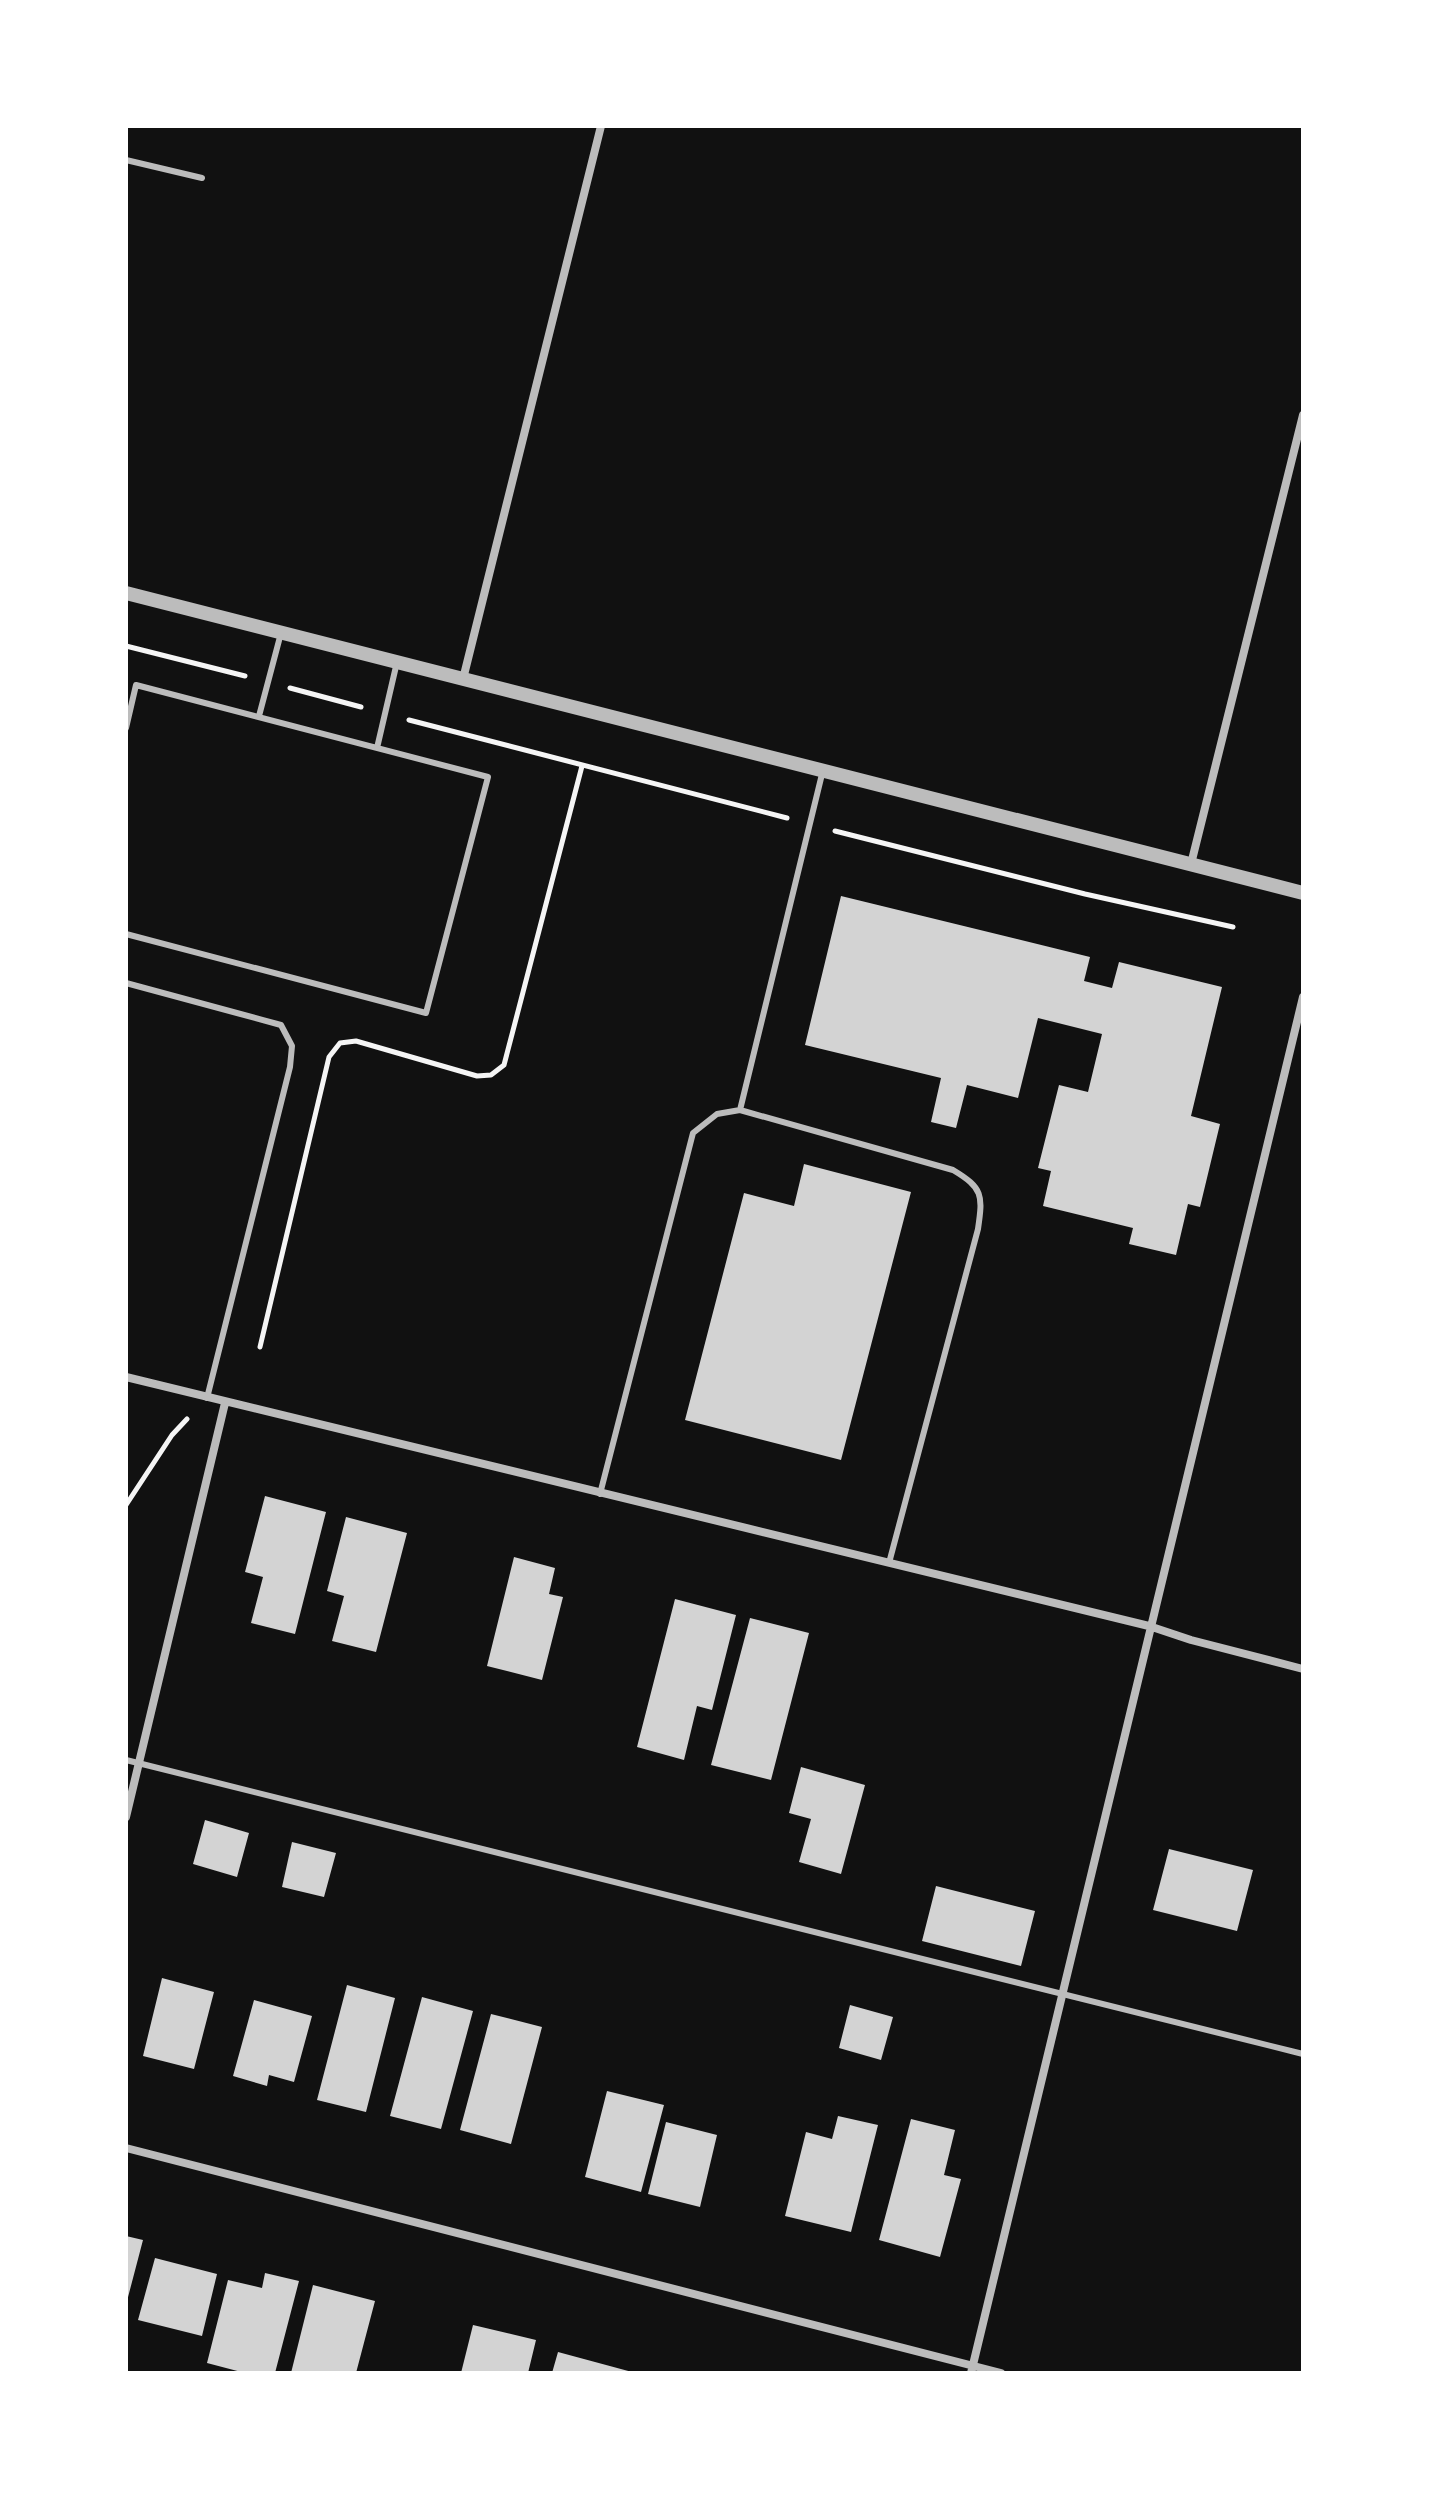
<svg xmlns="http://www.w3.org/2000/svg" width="1429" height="2499" viewBox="0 0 1429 2499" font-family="Rubik,sans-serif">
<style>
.building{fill:#d3d3d3}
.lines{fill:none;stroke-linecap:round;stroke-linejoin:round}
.path{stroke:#f5f5f5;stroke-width:5}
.service{stroke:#bcbcbc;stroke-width:6}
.minor{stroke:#bcbcbc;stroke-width:8}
.tertiary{stroke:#bcbcbc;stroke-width:14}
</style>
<rect width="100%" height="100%" fill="#111"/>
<path class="building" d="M841 896 1090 957 1084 981 1112 988 1119 962 1222 987 1191 1116 1220 1124 1200 1207 1188 1204 1176 1255 1129 1244 1133 1228 1043 1206 1051 1171 1038 1168 1059 1085 1088 1092 1102 1034 1038 1018 1018 1098 967 1085 956 1128 931 1122 941 1078 805 1045Z
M804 1164 911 1192 841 1460 685 1420 744 1193 794 1206Z
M265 1496 326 1512 295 1634 251 1623 263 1577 245 1572Z
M346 1517 407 1533 376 1652 332 1641 344 1596 327 1591Z
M514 1557 555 1568 549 1594 563 1597 542 1680 487 1666Z
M675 1599 736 1615 712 1710 697 1706 684 1760 637 1747Z
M750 1618 809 1633 771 1780 711 1765Z
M801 1767 865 1785 841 1874 799 1862 811 1819 789 1813Z
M205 1820 249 1833 237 1877 193 1864Z
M292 1842 336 1853 324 1897 282 1887Z
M1169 1849 1253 1870 1237 1931 1153 1910Z
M936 1886 1035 1911 1021 1966 922 1941Z
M162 1978 214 1992 194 2069 143 2056Z
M347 1985 395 1998 366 2112 317 2100Z
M422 1997 473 2011 441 2129 390 2116Z
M254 2000 312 2016 294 2082 269 2075 267 2086 233 2076Z
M850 2005 893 2017 881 2060 839 2048Z
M491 2014 542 2027 511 2144 460 2130Z
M607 2091 664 2105 641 2192 585 2177Z
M838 2116 878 2125 851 2232 785 2216 806 2132 832 2139Z
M911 2119 955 2130 944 2175 961 2179 940 2257 879 2240Z
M666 2122 717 2135 700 2207 648 2194Z
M126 2236 143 2240 127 2301H126Z
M155 2258 217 2274 202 2336 138 2320Z
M265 2273 299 2281 275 2373H245L207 2363 228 2280 262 2288Z
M313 2285 375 2301 356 2373H291Z
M473 2325 536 2340 528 2373H461Z
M558 2352 632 2372V2373H552Z"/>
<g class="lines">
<path class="path" d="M126 646 245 676
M290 688 361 707
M409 720 787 818
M835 831 1085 894 1233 927
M260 1347 329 1057 340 1043 356 1041 477 1076 491 1075 504 1065 582 766
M126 1505 172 1435 187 1419"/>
<path class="service" d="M126 160 202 178
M259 716 281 633
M126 728 136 685 488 777 426 1013 126 934
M377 748 397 662
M126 983 281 1025 292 1046 290 1067 207 1398
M740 1110 823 770
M600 1494 693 1133 717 1114 740 1110 953 1170C983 1188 983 1195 978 1229L889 1563
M126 1760 1303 2054"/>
<path class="minor" d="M463 679 601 126
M1191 864 1303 415
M126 1377 1149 1626 1191 1640 1303 1669
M126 1817 225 1403
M126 2148 1001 2373
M971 2373 1303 997"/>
<path class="tertiary" d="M126 593 1303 893"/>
</g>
<rect width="1429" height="2499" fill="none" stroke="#ffffff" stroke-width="256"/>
</svg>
